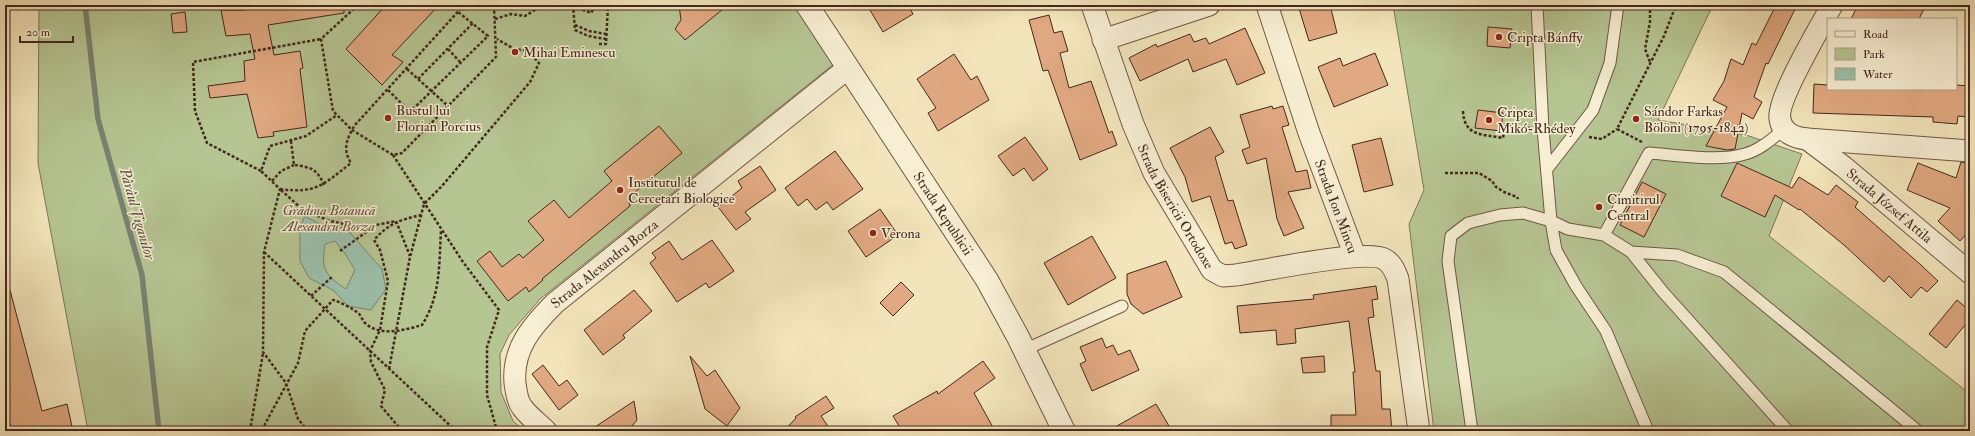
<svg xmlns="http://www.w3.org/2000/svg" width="1975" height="436" viewBox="0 0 1975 436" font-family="'IM FELL Double Pica',serif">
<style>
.green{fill:#b6c693;stroke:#7d7758}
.water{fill:#9cc0ab;stroke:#798373;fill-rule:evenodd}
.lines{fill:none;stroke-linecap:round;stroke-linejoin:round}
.stream{stroke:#798373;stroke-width:5.5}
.building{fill:#e1a981;stroke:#44281e}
.service-casing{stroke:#705745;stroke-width:13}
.minor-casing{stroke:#705745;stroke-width:23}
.tertiary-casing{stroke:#705745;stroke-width:24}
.path{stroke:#44281e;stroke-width:2.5;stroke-dasharray:3 2;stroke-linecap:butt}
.service{stroke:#f7eed3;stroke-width:11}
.minor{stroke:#f7eed3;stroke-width:21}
.tertiary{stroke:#f7eed3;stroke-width:22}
.poi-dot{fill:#8f2418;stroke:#f7eed3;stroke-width:1.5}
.labels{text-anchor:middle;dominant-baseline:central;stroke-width:3;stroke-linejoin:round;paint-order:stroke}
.poi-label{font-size:14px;fill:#44281e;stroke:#f7eed3;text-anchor:start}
.street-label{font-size:14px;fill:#44281e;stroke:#f7eed3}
.park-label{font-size:14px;font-style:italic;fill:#60503b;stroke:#f7eed3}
.water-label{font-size:15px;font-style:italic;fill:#5a4e41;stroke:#f7eed3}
</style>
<rect width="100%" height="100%" fill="#f3e5bb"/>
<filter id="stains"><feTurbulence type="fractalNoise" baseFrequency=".005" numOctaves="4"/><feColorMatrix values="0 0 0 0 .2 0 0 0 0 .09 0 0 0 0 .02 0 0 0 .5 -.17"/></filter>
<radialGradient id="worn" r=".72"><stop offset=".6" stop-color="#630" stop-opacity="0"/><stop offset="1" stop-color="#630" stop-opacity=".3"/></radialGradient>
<path class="green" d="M39 5H797L834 64 540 299 509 335 500 354 501 392 513 421 525 431H88L38 163Z
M1393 5H1713L1658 120 1746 135 1802 154 1769 236 1970 394V431H1434L1409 224 1424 190Z"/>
<path class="water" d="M305 216 333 232 344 226 382 269 386 289 371 310 348 306 333 290 309 278 300 261V227ZM335 241 346 255 355 270 346 289C325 275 321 270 325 244Z"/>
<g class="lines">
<path class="stream" d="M85 5 98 119 142 275 159 431"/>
</g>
<path class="building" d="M244 5H344V13L268 25 274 55 300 51 303 68 300 69 307 127 273 132 274 136 258 138 247 94 210 98 208 86 245 81 244 61 255 59 250 34 226 36 221 10H245Z
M386 5H439L392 55 403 62 382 85 346 49Z
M679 5H728L685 40 675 29 681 20Z
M867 5H908L913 14 883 32Z
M1298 5H1330L1337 33 1309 41Z
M1776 5H1797L1768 64 1766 63 1754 97 1762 102 1753 119 1742 113 1735 149 1727 150 1706 146 1727 107 1713 100 1724 81 1731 59 1743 65 1752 43 1756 45Z
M1858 5H1926L1919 19H1851Z
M185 12 187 32 173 33 171 14Z
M1049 15 1054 33 1062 31 1068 51 1060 53 1069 88 1091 81 1109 133 1112 131 1117 145 1080 160 1048 70 1043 71 1029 20Z
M1488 27 1512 29 1510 48 1487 46Z
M1245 28 1265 73 1237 85 1226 59 1193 72 1188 59 1140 81 1129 58 1156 44 1157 47 1190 34 1194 42 1206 38 1209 44Z
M1375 53 1388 85 1334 107 1318 67 1340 58 1343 66Z
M954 54 971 80 977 76 989 100 938 131 928 113 936 108 917 79Z
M1814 84 1828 85V89H1956V85L1970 86 1968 117 1958 116 1957 124 1933 122V117L1813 113Z
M1272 106 1273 109 1283 106 1289 125 1282 127 1296 172 1307 170 1311 188 1288 192 1304 228 1284 236 1277 219 1266 158 1247 164 1242 150 1250 147 1240 115Z
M1478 110 1503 113 1501 131 1475 128Z
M659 126 682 153 628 198 630 206 542 279 543 280 529 292 526 287 508 301 477 261 490 251 502 267 519 254 523 258 544 240 528 221 554 200 569 218 612 181 604 171Z
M1210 127 1224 152 1215 157 1228 201 1233 200 1247 245 1235 249 1232 242 1225 244 1210 196 1192 202 1185 177 1170 148Z
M1025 137 1048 169 1033 181 1024 168 1013 176 998 156Z
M1381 138 1393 185 1364 192 1352 145Z
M835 151 863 189 833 210 827 202 816 210 807 199 798 206 785 188Z
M1961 162 1970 163V230L1960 241 1938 221 1950 208 1907 190 1918 163 1956 178Z
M1737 163 1792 188 1799 177 1828 195 1836 185 1858 202 1855 207 1921 265 1938 281 1927 292 1921 287 1911 298 1889 276 1884 282 1844 245 1800 209 1799 210 1775 195 1765 217 1721 196Z
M760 166 776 190 745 212 751 219 736 230 718 207 742 188 738 181Z
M1642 182 1666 194 1644 237 1620 225Z
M880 209 898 235 866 257 848 231Z
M1092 236 1116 278 1068 305 1044 263Z
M712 240 734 271 709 288 706 283 677 302 650 263 656 258 652 253 669 241 682 260Z
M1166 261 1182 297 1143 314 1131 304 1127 294V274Z
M901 282 914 295 893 316 880 303Z
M1376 286 1378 299 1372 300 1374 317 1368 318 1376 371H1380L1382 409H1390L1392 431H1331V415H1356L1353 372H1355L1349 321 1295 329 1296 343 1277 345 1276 330 1240 333 1237 306 1314 299 1313 295Z
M5 290H10L42 411 67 404 73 431H12L5 406Z
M634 290 652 311 623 335 625 338 603 355 584 330Z
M1957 300 1970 311V319L1946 348 1929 334Z
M1102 338 1106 348 1113 345 1118 355 1130 350 1139 370 1092 391 1080 364 1086 361 1080 347Z
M690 356 707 376 715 370 740 408 727 426 705 409Z
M1324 356 1325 372 1303 373 1301 358Z
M983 361 995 378 974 393 995 431H902L893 416 937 391 938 394Z
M543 365 559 386 567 380 578 395 559 410 532 374Z
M826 396 834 408 821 416 831 431H784L796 418 795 417Z
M634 401 637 420 628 431H589Z
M1156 404 1172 431H1108Z"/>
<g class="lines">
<g class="service-casing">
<path id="service" d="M1537 5 1543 129 1551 221 1556 250 1576 286 1606 331 1648 431
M1547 169 1593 110 1610 63 1618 5
M1604 235 1631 252 1663 292 1788 431
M1631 252 1677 255 1724 272 1918 431
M1024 350 1122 306
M1472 431 1448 261 1451 236 1468 223 1500 215 1523 213 1551 221 1568 229 1604 235 1649 153C1676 155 1719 162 1745 154 1760 150 1772 139 1784 129"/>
</g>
<g class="minor-casing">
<g id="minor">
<path id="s1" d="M1092 5 1133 124 1154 173 1212 270 1223 276 1236 275C1262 271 1366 249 1384 259 1392 263 1395 271 1398 279L1419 431"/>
<path id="s2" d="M1267 5 1309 133 1355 256"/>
<path d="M1832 5C1821 26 1776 100 1780 119 1782 133 1795 138 1807 139L1970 151"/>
<path d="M1103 40 1209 5"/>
<path id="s3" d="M1807 139 1844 167 1970 273"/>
<path id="s4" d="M546 431C538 423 528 416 522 407 517 401 516 390 515 383 512 349 532 326 555 303L848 68"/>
</g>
</g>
<g class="tertiary-casing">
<g id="tertiary">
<path id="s5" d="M807 5 987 280 1018 337 1064 431"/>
</g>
</g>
<path class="path" d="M358 5 321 39 333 111 352 130 393 155 402 153 496 57 494 5
M573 5 575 30 588 36 606 39
M1650 5V22L1645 49 1650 62
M573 6 591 13 596 5
M495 19 511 14 525 16 543 5
M575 25 589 31 606 34
M599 44H606L608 5
M448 49 460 62
M407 69 448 106
M418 79 473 23
M388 90 410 112 488 36 458 12
M1463 111C1464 137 1483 134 1503 138L1505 126 1530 128
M1589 137 1602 139 1617 129
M291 141 294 165C311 167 317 169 324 185
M1642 142 1617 129 1664 36 1676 5
M393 155 463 262 499 310 487 347V395L497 431
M261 171 207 143 195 111 193 62 321 39
M1445 173H1479L1492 181 1496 187 1504 192 1517 197 1518 199
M272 181 281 171 294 165
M280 189C317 194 324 184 351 163 342 149 347 138 355 125L464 5
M281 190 303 210 330 221 368 229
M340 251 376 225 396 221 410 256
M264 252 456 431
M311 296 333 276
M389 369 410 257 424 204 442 186 530 82 539 63 528 51 514 49 497 39
M250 431 263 353
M264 431 265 424 298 363 305 331 333 300C338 301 354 309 358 313 361 315 362 320 365 323 380 337 405 330 422 325 441 295 439 264 441 230
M308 431 298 419 286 383 263 352 264 252 280 189 261 171 270 146 306 136 337 115
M402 431 381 406 385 390 371 362 370 351 380 330 388 281 380 250 374 240C389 223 400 220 421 215"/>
<use href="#service" class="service"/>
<use href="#minor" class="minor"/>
<use href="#tertiary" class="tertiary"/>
</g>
<g class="poi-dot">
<circle cx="1499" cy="37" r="4"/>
<circle cx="515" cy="52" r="4"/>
<circle cx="388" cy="118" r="4"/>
<circle cx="1636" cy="119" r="4"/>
<circle cx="1489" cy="120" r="4"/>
<circle cx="620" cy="190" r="4"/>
<circle cx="1599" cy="207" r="4"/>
<circle cx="873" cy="233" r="4"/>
</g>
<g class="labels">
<g class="poi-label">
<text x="1507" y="37">Cripta Bánffy</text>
<text x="523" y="52">Mihai Eminescu</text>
<text x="396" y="110">Bustul lui<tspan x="396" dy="16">Florian Porcius</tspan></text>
<text x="1644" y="111">Sándor Farkas<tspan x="1644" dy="16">Bölöni (1795-1842)</tspan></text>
<text x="1497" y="112">Cripta<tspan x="1497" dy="16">Mikó-Rhédey</tspan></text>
<text x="628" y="182">Institutul de<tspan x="628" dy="16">Cercetari Biologice</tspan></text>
<text x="1607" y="199">Cimitirul<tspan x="1607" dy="16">Central</tspan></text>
<text x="881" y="233">Verona</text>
</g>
<g class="street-label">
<text stroke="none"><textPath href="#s2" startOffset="213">Strada Ion Mincu</textPath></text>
<text stroke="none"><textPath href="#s1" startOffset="219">Strada Bisericii Ortodoxe</textPath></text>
<text stroke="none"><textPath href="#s3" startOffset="106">Strada József Attila</textPath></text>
<text stroke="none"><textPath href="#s5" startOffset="249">Strada Republicii</textPath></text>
<text stroke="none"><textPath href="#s4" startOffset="215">Strada Alexandru Borza</textPath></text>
</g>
<g class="park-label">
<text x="329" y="210">Grădina Botanică<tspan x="329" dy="16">Alexandru Borza</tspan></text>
</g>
<g class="water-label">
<text transform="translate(137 214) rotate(74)">Pârâul Țiganilor</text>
</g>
</g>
<rect width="1975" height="436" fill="none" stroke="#f3e5bb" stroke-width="20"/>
<rect x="6" y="6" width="1963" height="424" fill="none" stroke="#44281e" stroke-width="2"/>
<rect x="10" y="10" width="1955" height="416" fill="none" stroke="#44281e"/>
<rect x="1827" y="18" width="130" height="72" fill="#f7eed3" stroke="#af9f8b"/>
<rect x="1835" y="31" width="20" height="6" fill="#f7eed3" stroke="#af9f8b"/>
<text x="1863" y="38" font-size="12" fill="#44281e">Road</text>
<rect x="1835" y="48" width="20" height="12" fill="#b6c693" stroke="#af9f8b"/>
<text x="1863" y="58" font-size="12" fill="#44281e">Park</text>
<rect x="1835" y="68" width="20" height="12" fill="#9cc0ab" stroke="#af9f8b"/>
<text x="1863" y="78" font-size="12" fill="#44281e">Water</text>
<path d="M20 36v6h53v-6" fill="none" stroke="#44281e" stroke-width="2"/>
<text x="26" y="36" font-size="12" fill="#44281e" stroke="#f7eed3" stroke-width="3" paint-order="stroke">20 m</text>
<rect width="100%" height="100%" filter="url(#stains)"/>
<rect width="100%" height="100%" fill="url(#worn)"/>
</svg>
